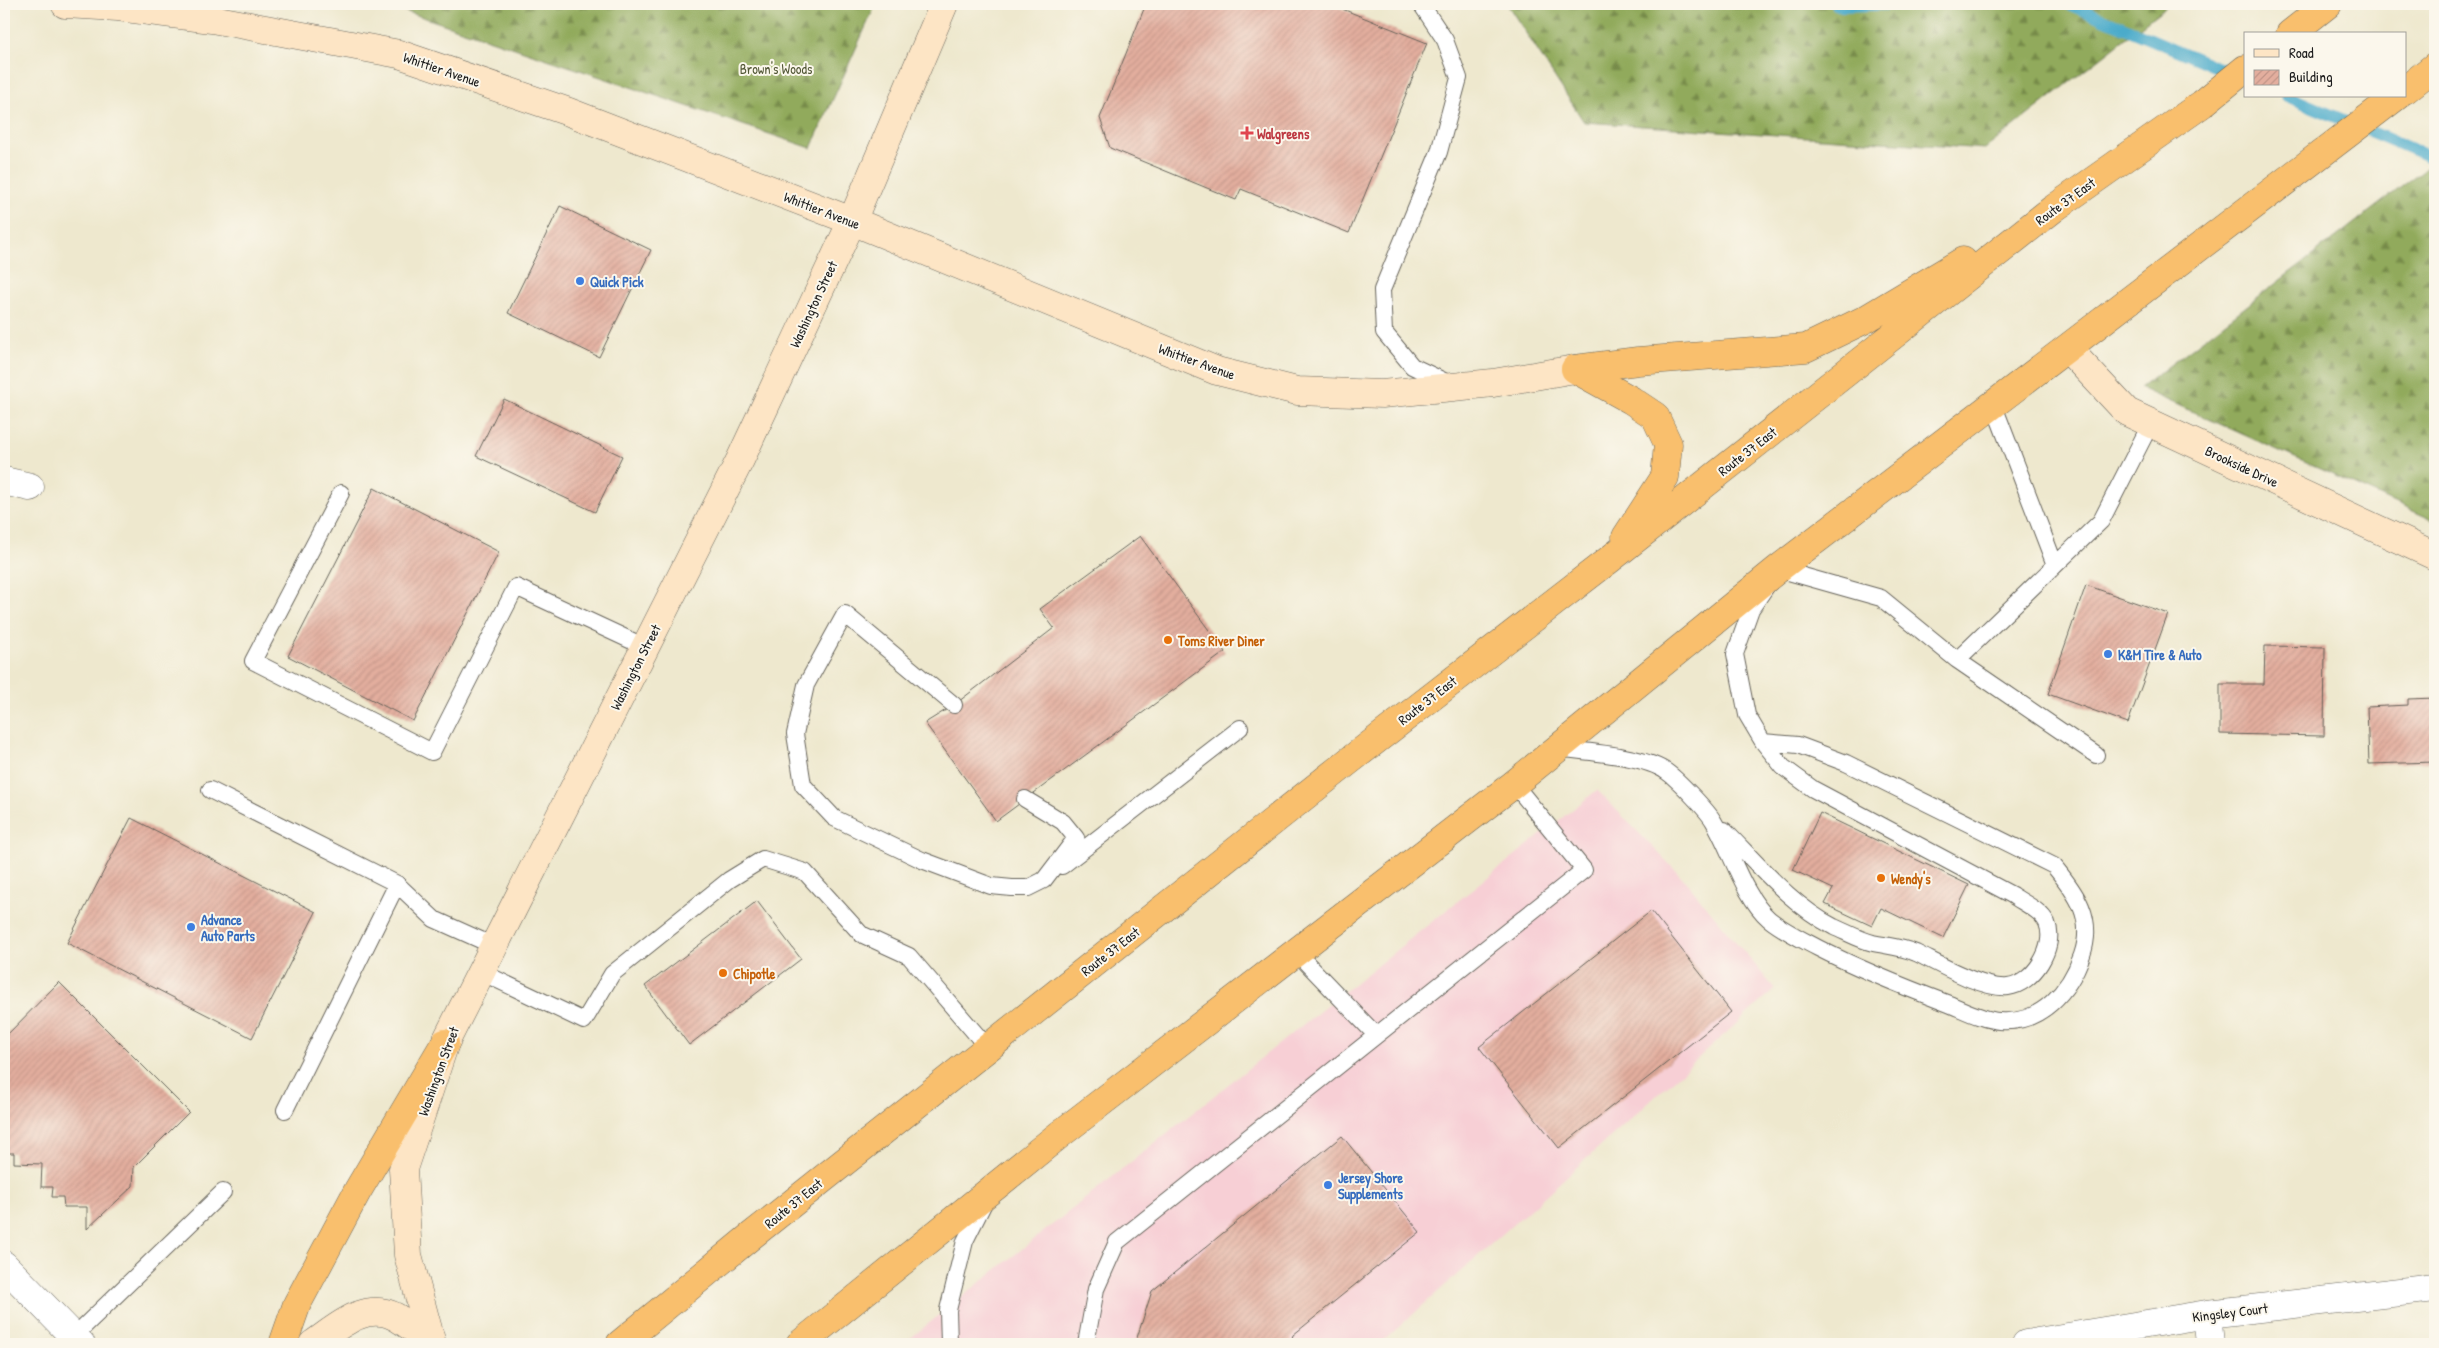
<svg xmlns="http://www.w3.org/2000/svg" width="2439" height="1348" viewBox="0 0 2439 1348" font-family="'Patrick Hand',sans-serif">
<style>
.built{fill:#f7cfd5}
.forest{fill:url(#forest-firs);stroke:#56633c}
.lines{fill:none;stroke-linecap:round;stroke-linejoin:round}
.stream{stroke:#4babca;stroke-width:12}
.building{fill:url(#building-hatch)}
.lane-casing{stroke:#66635a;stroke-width:18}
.street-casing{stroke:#66635a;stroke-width:29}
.secondary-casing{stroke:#66635a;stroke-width:29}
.highway-casing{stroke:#66635a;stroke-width:29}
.lane{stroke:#fff;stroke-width:16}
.street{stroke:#fff;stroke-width:28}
.secondary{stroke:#fde5c5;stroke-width:28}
.highway{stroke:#f9bf6d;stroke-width:28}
.health-dot{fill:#e0444e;stroke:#fbf7ec;stroke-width:2}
.shop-dot{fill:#3f7fe0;stroke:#fbf7ec;stroke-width:2}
.food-dot{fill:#e8710a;stroke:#fbf7ec;stroke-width:2}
.labels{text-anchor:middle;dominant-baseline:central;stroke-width:4;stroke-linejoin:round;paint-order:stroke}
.park-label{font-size:14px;fill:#525736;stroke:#fbf7ec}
.street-label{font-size:14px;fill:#1c1c1c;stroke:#fbf7ec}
.health-label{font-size:14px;font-weight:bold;fill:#be3a42;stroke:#fbf7ec;text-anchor:start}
.shop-label{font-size:14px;font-weight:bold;fill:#366cbe;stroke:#fbf7ec;text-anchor:start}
.food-label{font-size:14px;font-weight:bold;fill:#c56008;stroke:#fbf7ec;text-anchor:start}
</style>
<defs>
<pattern id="forest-firs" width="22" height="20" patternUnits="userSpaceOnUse" patternTransform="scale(1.25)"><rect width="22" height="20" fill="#91aa5b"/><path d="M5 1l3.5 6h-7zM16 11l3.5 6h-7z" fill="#768a4a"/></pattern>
<pattern id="building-hatch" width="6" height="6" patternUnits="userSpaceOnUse" patternTransform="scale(1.25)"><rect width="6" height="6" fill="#e3ae9e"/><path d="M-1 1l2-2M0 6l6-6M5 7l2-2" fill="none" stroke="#c29588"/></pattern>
</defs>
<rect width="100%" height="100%" fill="#fbf7ec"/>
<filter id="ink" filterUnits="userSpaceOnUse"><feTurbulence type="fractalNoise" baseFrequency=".02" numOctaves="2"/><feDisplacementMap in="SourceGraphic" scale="10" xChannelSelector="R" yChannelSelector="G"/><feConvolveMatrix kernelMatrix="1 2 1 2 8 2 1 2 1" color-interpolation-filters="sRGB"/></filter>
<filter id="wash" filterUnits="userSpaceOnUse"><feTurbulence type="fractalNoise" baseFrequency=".0096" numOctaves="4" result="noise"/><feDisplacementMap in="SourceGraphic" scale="20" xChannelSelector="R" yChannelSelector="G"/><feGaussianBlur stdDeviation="1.12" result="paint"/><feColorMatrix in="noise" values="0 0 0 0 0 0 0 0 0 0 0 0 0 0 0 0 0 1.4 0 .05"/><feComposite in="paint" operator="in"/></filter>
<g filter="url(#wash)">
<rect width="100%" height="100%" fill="#eee8ce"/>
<path class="built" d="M1597 790 1682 877 1775 989 1380 1344H903Z"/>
<path class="forest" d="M384 4H876L811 148Z
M1507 4H2169L1985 149 1584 122Z
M2435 161V521L2140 388Z"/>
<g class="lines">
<path class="stream" d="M1836 4 1842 6 1903 4
M2068 4 2238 76
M2287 96 2435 159"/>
</g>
<g id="blocks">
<path class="building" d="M1146 4H1330L1427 43 1349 233 1241 189 1236 200 1110 148 1100 118Z
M560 206 651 250 599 357 508 313Z
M504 399 622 456 595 512 476 456Z
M374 488 499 552 413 721 288 656Z
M1140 536 1225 652 996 821 925 723 954 705 1054 628 1040 609Z
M2086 585 2168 614 2128 723 2048 694Z
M2265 646 2325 647 2324 736 2220 734V684H2264Z
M2435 698V762L2369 764 2367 707 2408 705V699Z
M1820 813 1969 885 1943 938 1881 908 1872 926 1825 904 1833 889 1793 870Z
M131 818 316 912 252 1038 67 943Z
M757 901 801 959 689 1045 645 986Z
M1651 911 1731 1012 1559 1148 1479 1047Z
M59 982 189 1112 134 1167 133 1186 87 1229V1207H64L63 1197H52L53 1187H41L42 1164 14 1163V1153H4V1038Z
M1342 1136 1420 1232 1293 1335 1290 1344H1135L1152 1291Z"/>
</g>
</g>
<g filter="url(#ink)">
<use href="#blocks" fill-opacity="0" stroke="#66635a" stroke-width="1"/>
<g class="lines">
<g class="lane-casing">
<path id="lane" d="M1421 4 1445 40 1459 78 1439 152 1382 290 1384 332 1412 366 1450 384
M1994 406 2055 565
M341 493 253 661 432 752 516 587 645 647
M954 705 845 614 806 685 795 734 803 785 834 818 922 860 991 886 1012 888H1028L1044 880 1076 838 1063 822 1025 799
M1556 748C1585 752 1644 755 1667 772 1677 779 1709 812 1714 822 1731 851 1744 897 1769 919 1784 931 1801 939 1818 948 1861 970 1904 987 1949 1004 1964 1010 1983 1020 1999 1021 2040 1025 2070 991 2082 955 2095 918 2076 893 2054 866L1846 763 1798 745 1763 742 1747 715 1735 654 1751 609 1778 569 1881 598 1957 660
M2096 755 1957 660 2101 521 2151 423
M210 790 397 884 434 919 494 946
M1724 830C1758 864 1791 905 1834 927 1846 932 1860 940 1873 943 1888 946 1902 947 1916 953 1939 964 1984 990 2008 987 2033 984 2057 947 2047 923 2041 910 2023 903 2012 895L1813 789 1783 767 1763 742
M1062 866 1240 728
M1296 952 1376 1035
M481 972 584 1021 612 974 729 880 763 859 805 872 861 934 909 956 988 1048
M285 1110 397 884
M73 1337 223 1192
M949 1344 948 1310 965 1241 985 1201
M1086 1344 1096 1289 1117 1242 1584 870 1514 784"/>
</g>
<g class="street-casing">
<path id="street" d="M4 481 30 487
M4 1265 81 1344
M2207 1314 2210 1344
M2026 1344 2207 1314 2435 1288"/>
</g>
<g class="secondary-casing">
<path id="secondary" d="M65 4 118 7 212 19 399 54 569 112 852 221 1217 371 1297 391 1382 394 1493 383 1575 369
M2068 349 2127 412 2435 556
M313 1344C337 1328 365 1300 396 1317 408 1324 419 1333 431 1341
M432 1344 408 1255 403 1169 445 1043 740 460 852 221 944 4"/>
</g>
<g class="highway-casing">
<path id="highway" d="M2290 34 2328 4
M2405 90 2435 66
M1575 369 1638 361 1806 348 1866 319 1963 261
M1575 369 1631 400 1655 416 1668 444 1665 477 1626 537
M283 1344 297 1304 358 1190 445 1043
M620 1344 751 1236 1349 761 1614 556 2053 209 2202 104 2245 69
M800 1344 1059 1135 1514 784 1778 569 2397 96"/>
</g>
<use href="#lane" class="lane"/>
<use href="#street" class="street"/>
<use href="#secondary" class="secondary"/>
<use href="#highway" class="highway"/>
</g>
</g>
<path class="health-dot" d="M1244.5 125.5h5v5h5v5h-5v5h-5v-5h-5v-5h5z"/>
<g class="shop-dot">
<circle cx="580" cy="281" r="5"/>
<circle cx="2108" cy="654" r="5"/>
<circle cx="191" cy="927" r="5"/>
<circle cx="1328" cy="1185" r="5"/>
</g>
<g class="food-dot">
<circle cx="1168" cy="640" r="5"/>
<circle cx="1881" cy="878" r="5"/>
<circle cx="723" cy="973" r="5"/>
</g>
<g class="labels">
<g class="park-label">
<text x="776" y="68">Brown's Woods</text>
</g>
<g class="street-label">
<text transform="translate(442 69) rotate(19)">Whittier Avenue</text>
<text transform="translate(2065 201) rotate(-36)">Route 37 East</text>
<text transform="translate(822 210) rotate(21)">Whittier Avenue</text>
<text transform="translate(813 304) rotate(-65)">Washington Street</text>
<text transform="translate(1197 361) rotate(20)">Whittier Avenue</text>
<text transform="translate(1747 451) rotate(-38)">Route 37 East</text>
<text transform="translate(2242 466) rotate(25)">Brookside Drive</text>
<text transform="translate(635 667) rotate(-63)">Washington Street</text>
<text transform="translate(1427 700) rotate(-38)">Route 37 East</text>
<text transform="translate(1110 951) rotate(-38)">Route 37 East</text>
<text transform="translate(438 1071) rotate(-70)">Washington Street</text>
<text transform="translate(793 1203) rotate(-39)">Route 37 East</text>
<text transform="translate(2230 1312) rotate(-7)">Kingsley Court</text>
</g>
<g class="health-label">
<text x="1257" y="133">Walgreens</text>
</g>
<g class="shop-label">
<text x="590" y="281">Quick Pick</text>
<text x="2118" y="654">K&amp;M Tire &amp; Auto</text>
<text x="201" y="919">Advance<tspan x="201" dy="16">Auto Parts</tspan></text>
<text x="1338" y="1177">Jersey Shore<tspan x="1338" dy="16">Supplements</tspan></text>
</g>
<g class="food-label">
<text x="1178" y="640">Toms River Diner</text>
<text x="1891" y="878">Wendy's</text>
<text x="733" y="973">Chipotle</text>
</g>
</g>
<rect width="2439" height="1348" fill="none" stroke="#fbf7ec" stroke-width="20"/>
<rect x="2244" y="32" width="162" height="65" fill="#fbf7ec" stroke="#a29f99"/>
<rect x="2254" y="49" width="25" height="8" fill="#fde5c5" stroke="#a29f99"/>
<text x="2289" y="58" font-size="15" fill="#1c1c1c">Road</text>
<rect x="2254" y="70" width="25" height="15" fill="url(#building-hatch)" stroke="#a29f99"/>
<text x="2289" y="82" font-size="15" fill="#1c1c1c">Building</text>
</svg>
